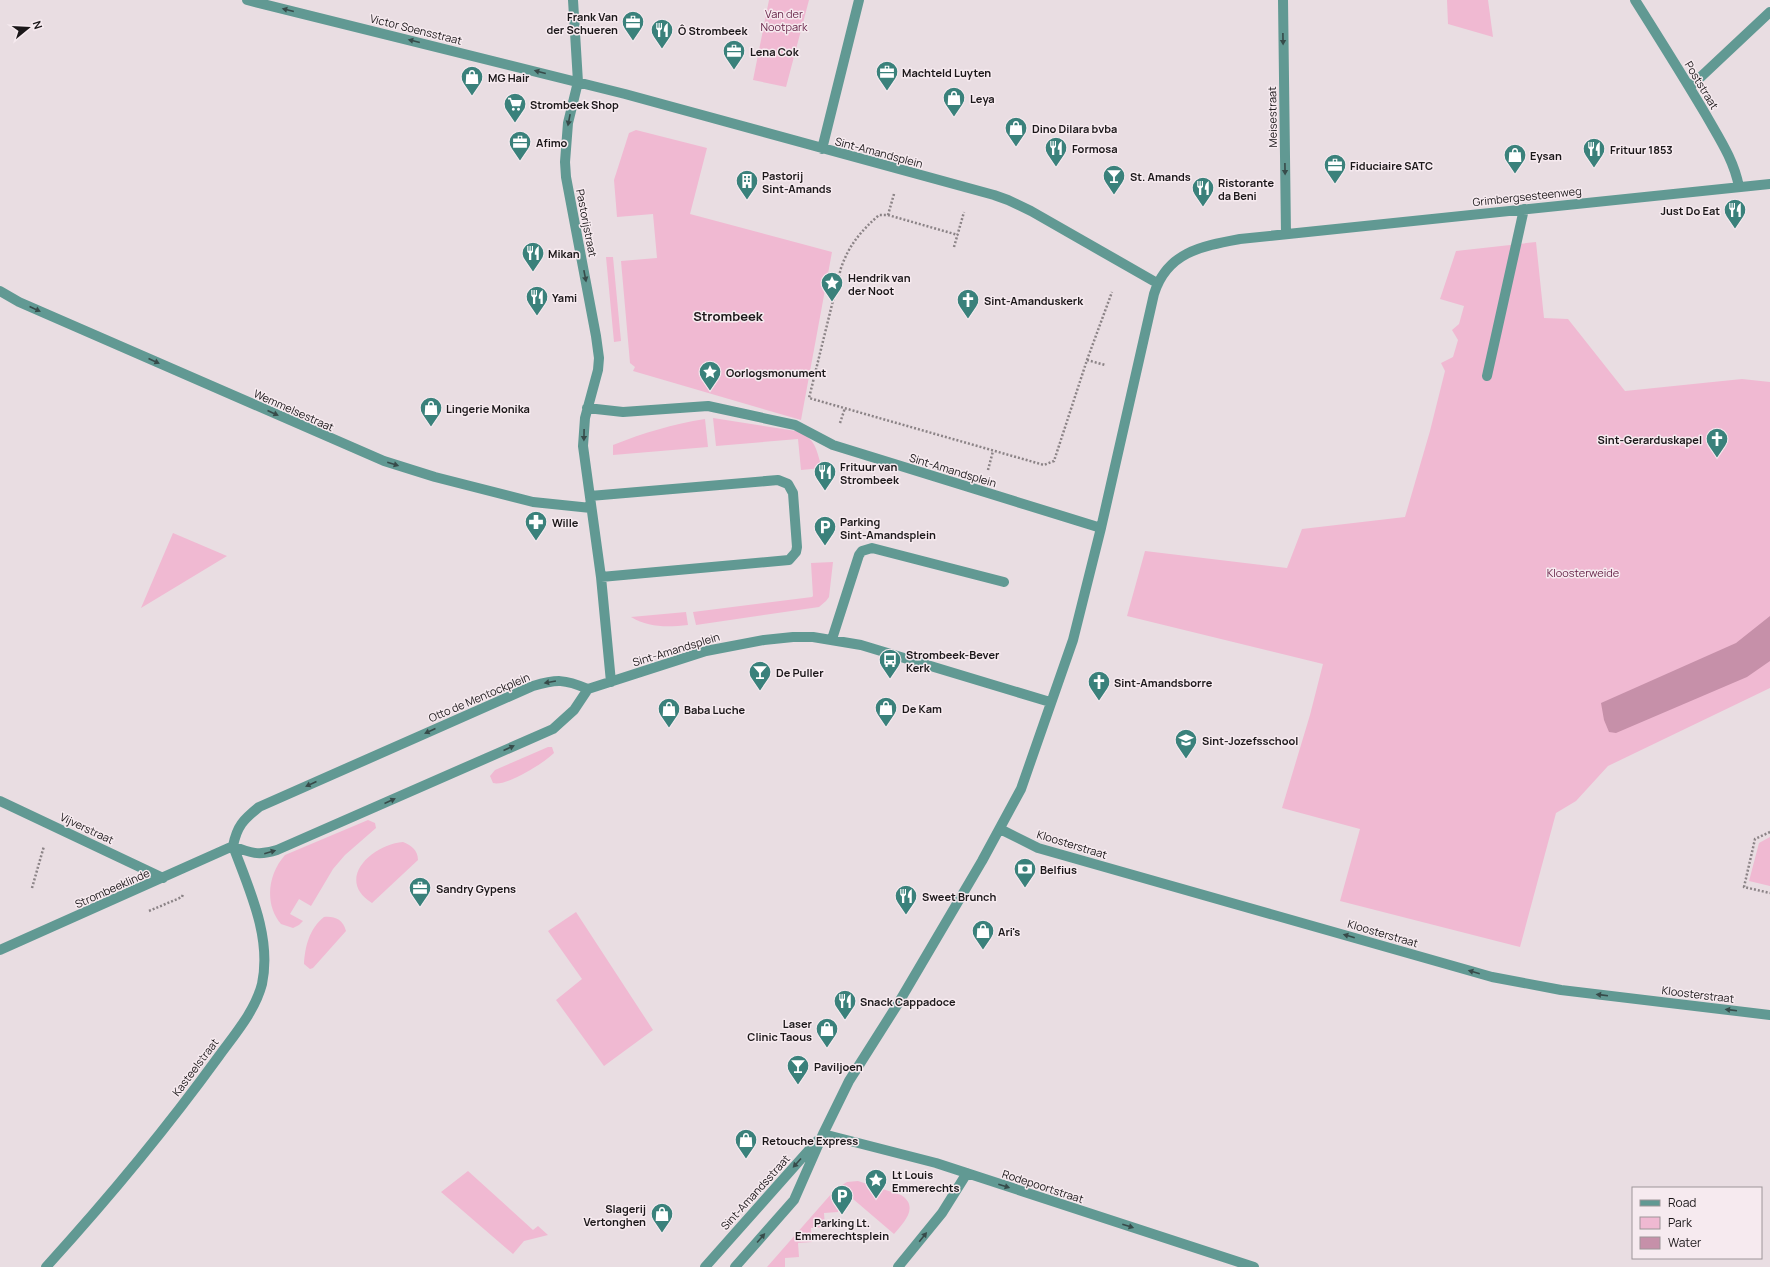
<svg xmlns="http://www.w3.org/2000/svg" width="1770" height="1267" viewBox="0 0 1770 1267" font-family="Manrope,sans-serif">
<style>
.green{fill:#f0b9d2}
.water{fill:#c690a9}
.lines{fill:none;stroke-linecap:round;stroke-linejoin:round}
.path{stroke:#8b8386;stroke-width:2.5;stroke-dasharray:2 2;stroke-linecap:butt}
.minor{stroke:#619993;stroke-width:10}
.oneway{fill:#374b4a}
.labels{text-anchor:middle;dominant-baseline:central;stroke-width:3;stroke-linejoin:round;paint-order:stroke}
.park-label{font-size:11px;fill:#672549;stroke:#f6eaef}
.poi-label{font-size:11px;font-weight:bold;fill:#1b1719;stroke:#f6eaef;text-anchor:start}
.street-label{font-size:11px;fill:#1b1719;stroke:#f6eaef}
.quarter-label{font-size:13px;font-weight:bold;fill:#1b1719;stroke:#f6eaef}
</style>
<rect width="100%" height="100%" fill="#e9dde2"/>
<path class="green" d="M769 0H809L786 87 753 80Z
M1447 0H1488L1493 37 1448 24Z
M636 130 707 148 690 214 832 252 801 420 633 371 635 367 630 363 621 261 657 258 653 214 617 217 614 180 629 133Z
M1536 242 1544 318 1568 319 1625 391 1742 379 1770 382V688L1608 766 1576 801 1556 813 1520 947 1340 901 1360 829 1282 808 1310 715 1323 664 1127 616 1145 551 1287 568 1302 529 1405 517 1430 431 1445 371 1441 363 1453 357 1458 340 1452 330 1459 324 1464 306 1440 299 1456 251Z
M606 257H613L621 341 614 342Z
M713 418 796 431C816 438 816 449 822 468L801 470 798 439 716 446Z
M705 419 708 447 613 455V445C643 433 673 424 705 419Z
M173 533 227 556 141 608Z
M833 562 829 597 826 601 819 607 696 625 693 612 812 597 813 596 811 563Z
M686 612 688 625C668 627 649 628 631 617Z
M548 747H552L554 753C544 763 506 787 493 783L490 776 495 770Z
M368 820 375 823 376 828 345 855 333 869 311 906 299 899 290 914 303 921 299 925 293 928 281 924C264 904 268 874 285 855Z
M1770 837V886L1749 881 1759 843Z
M403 842C411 845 418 850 418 860L372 903C334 879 373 844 403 842Z
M576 912 653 1030 604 1066 556 1000 582 979 548 931Z
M324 917C334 916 343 919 346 931L313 968 310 969 304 964C305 947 309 929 324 917Z
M468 1171 533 1230 538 1226 548 1235 524 1241 513 1254 441 1192Z
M858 1181 901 1195C920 1207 903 1223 894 1234L839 1187 847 1182Z
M832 1193 838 1198V1212L824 1213 825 1227 811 1228 812 1242 798 1243 799 1257 785 1258V1267H767Z"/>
<path class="water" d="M1770 616V661L1747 677 1616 733 1609 732 1604 720 1601 703 1736 643Z"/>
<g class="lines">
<path class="path" d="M894 194 888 215H879C861 231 849 245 841 268L809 398 1044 465 1054 461 1087 360 1112 292
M888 215 958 235
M954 247 964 212
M1087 360 1105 365
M840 423 845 408
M988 470 993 451
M1770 832 1755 839 1744 887 1770 893
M32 888 44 846
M149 911 182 897 183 894"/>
<path class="minor" d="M247 0 625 94 994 195 1008 200 1031 211 1157 283
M573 0 578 82 568 123 565 162 566 177 596 336 599 358 598 370 585 418 583 446 601 577 611 682
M1283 0 1286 234
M1635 0C1659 38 1683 76 1706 115 1719 138 1734 160 1739 187
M1690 87 1770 12
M822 149 859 0
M0 291 19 302 384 461 435 477 533 502 591 508
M1487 376 1524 209
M587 408 623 412 708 406 795 425 833 445 1101 528
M590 496 778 480 788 484 793 493 797 547 796 552 789 560 601 577
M832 639 859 555 862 551 872 548 1004 582
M588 689 706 651 764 640 793 637H813L861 645 1050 702
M0 801 163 878
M1000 829 1038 848 1492 977 1561 990 1770 1015
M233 846C237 826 243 820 259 807L533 686C557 679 564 679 588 689
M233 846C250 853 259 856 277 850L553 729 574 710 588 689
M0 950 233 846
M823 1134 936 1163 1254 1267
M46 1267C107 1200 166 1129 219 1056 235 1034 255 1011 262 984 272 937 249 889 233 846
M705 1267 817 1141
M735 1267 794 1200 823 1134 849 1081 899 1002 982 861 1021 789 1073 640 1101 528 1154 294C1167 252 1202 246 1240 239L1770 184
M898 1267 942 1213 967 1173"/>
</g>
<defs><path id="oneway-solid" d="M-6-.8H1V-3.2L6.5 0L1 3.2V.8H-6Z"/></defs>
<g class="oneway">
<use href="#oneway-solid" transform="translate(288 10) rotate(-166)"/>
<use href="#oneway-solid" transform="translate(1283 39) rotate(89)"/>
<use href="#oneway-solid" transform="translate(414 41) rotate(-166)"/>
<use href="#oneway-solid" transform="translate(540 72) rotate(-165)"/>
<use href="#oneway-solid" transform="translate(569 120) rotate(101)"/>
<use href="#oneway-solid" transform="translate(1285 169) rotate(89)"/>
<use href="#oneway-solid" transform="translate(585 276) rotate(79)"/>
<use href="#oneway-solid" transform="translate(35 309) rotate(24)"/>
<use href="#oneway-solid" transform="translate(154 361) rotate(24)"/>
<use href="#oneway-solid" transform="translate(273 413) rotate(24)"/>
<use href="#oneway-solid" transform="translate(584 435) rotate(91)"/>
<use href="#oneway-solid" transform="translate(393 464) rotate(17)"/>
<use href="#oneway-solid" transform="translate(550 682) rotate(170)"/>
<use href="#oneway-solid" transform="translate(430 731) rotate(156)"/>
<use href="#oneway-solid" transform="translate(509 748) rotate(-24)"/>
<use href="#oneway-solid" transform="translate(311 784) rotate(156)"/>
<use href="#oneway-solid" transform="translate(390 801) rotate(-24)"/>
<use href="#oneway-solid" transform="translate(270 852) rotate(-16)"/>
<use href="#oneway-solid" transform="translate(1349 936) rotate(-164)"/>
<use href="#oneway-solid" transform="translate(1474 972) rotate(-164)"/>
<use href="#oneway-solid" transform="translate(1602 995) rotate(-173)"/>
<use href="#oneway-solid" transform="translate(1731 1010) rotate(-173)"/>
<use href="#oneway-solid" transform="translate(797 1163) rotate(132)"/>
<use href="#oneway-solid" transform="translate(1004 1186) rotate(18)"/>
<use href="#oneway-solid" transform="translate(1128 1226) rotate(18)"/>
<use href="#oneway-solid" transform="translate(923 1237) rotate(-51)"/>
<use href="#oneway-solid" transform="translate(761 1238) rotate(-49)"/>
</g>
<defs>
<g id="office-pin" transform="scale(1.15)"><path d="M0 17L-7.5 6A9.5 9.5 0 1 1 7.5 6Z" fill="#3a817b" stroke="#f6eaef"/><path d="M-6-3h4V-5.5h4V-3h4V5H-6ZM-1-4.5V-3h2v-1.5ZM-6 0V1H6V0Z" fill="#fff"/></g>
<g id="restaurant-pin" transform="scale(1.15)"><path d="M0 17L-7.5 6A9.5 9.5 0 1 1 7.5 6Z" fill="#3a817b" stroke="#f6eaef"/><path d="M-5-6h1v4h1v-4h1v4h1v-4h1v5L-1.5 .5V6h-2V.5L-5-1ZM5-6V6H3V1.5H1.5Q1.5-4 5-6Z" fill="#fff"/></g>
<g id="shop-pin" transform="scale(1.15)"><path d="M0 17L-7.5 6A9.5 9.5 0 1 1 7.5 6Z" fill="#3a817b" stroke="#f6eaef"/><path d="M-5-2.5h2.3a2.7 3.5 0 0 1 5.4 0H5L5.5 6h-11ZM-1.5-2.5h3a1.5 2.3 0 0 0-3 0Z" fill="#fff"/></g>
<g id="supermarket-pin" transform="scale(1.15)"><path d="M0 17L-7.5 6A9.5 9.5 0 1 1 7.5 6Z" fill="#3a817b" stroke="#f6eaef"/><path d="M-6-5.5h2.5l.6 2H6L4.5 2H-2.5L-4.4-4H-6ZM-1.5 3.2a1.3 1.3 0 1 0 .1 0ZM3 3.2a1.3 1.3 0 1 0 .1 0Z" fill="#fff"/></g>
<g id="bar-pin" transform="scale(1.15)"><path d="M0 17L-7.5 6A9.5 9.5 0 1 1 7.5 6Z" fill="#3a817b" stroke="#f6eaef"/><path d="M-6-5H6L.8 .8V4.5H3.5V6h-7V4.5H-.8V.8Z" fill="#fff"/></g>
<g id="building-pin" transform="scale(1.15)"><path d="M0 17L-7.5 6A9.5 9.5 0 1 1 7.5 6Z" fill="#3a817b" stroke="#f6eaef"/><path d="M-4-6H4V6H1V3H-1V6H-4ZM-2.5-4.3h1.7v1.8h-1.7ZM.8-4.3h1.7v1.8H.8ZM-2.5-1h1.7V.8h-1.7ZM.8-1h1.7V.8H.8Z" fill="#fff"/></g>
<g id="sight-pin" transform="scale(1.15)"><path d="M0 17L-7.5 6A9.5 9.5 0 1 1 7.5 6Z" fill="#3a817b" stroke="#f6eaef"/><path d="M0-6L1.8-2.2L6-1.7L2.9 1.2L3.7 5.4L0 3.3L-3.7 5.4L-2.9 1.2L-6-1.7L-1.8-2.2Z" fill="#fff"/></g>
<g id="church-pin" transform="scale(1.15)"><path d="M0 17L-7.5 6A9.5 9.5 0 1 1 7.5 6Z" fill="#3a817b" stroke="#f6eaef"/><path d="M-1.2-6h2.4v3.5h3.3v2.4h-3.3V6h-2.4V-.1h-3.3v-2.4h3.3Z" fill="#fff"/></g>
<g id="pharmacy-pin" transform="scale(1.15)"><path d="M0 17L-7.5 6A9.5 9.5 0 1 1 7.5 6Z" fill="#3a817b" stroke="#f6eaef"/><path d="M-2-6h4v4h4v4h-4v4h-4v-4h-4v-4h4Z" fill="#fff"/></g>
<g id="parking-pin" transform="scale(1.15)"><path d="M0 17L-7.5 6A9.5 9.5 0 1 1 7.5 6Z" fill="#3a817b" stroke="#f6eaef"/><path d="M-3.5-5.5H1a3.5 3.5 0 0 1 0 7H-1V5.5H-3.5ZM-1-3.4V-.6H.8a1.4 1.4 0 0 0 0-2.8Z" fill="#fff"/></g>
<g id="bus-pin" transform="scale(1.15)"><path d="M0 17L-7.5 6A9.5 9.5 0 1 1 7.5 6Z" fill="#3a817b" stroke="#f6eaef"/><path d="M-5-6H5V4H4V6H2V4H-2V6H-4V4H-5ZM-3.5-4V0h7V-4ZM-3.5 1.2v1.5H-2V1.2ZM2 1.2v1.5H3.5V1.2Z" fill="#fff"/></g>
<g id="school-pin" transform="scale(1.15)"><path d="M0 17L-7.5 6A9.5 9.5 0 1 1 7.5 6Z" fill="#3a817b" stroke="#f6eaef"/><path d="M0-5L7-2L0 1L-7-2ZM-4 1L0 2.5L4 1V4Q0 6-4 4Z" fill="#fff"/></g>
<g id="bank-pin" transform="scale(1.15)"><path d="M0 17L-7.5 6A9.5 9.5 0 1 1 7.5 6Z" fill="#3a817b" stroke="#f6eaef"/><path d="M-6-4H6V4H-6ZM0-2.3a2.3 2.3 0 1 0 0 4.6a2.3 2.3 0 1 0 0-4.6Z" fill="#fff"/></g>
</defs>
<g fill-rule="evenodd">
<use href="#office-pin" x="633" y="22"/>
<use href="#restaurant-pin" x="662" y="30"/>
<use href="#office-pin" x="734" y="51"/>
<use href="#office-pin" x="887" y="72"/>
<use href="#shop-pin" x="472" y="77"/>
<use href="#shop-pin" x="954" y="98"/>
<use href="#supermarket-pin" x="515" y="104"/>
<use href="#shop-pin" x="1016" y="128"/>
<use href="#office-pin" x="520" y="142"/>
<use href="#restaurant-pin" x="1056" y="148"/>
<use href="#restaurant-pin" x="1594" y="149"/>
<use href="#shop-pin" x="1515" y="155"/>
<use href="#office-pin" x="1335" y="165"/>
<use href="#bar-pin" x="1114" y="176"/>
<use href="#building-pin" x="747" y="181"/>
<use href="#restaurant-pin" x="1203" y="188"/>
<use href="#restaurant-pin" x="1735" y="210"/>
<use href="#restaurant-pin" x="533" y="253"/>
<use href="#sight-pin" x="832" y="283"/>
<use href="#restaurant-pin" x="537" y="297"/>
<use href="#church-pin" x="968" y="300"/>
<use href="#sight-pin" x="710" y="372"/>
<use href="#shop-pin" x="431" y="408"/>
<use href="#church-pin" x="1717" y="439"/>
<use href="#restaurant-pin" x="825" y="472"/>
<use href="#pharmacy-pin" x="536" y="522"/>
<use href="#parking-pin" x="825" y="527"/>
<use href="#bus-pin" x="890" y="660"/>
<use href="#bar-pin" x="760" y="672"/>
<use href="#church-pin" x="1099" y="682"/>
<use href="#shop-pin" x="886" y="708"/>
<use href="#shop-pin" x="669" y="709"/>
<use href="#school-pin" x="1186" y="740"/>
<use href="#bank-pin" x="1025" y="869"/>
<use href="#office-pin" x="420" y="888"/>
<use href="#restaurant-pin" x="906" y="896"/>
<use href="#shop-pin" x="983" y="931"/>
<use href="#restaurant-pin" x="845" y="1001"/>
<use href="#shop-pin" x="827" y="1029"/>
<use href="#bar-pin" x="798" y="1066"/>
<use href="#shop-pin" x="746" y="1140"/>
<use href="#sight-pin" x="876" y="1180"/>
<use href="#parking-pin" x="842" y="1196"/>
<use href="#shop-pin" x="662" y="1214"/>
</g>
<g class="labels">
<g class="park-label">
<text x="784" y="13">Van der<tspan x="784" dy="13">Nootpark</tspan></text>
<text x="1583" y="572">Kloosterweide</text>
</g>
<g class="poi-label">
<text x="618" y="16" text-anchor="end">Frank Van<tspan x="618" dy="13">der Schueren</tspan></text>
<text x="678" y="30">Ô Strombeek</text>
<text x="750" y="51">Lena Cok</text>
<text x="902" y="72">Machteld Luyten</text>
<text x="488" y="77">MG Hair</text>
<text x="970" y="98">Leya</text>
<text x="530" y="104">Strombeek Shop</text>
<text x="1032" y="128">Dino Dilara bvba</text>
<text x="536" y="142">Afimo</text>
<text x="1072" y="148">Formosa</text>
<text x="1610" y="149">Frituur 1853</text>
<text x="1530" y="155">Eysan</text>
<text x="1350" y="165">Fiduciaire SATC</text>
<text x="762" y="175">Pastorij<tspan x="762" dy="13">Sint-Amands</tspan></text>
<text x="1130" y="176">St. Amands</text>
<text x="1218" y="182">Ristorante<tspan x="1218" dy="13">da Beni</tspan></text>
<text x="1720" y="210" text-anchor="end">Just Do Eat</text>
<text x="548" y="253">Mikan</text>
<text x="848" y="277">Hendrik van<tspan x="848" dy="13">der Noot</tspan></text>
<text x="552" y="297">Yami</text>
<text x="984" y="300">Sint-Amanduskerk</text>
<text x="726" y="372">Oorlogsmonument</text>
<text x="446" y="408">Lingerie Monika</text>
<text x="1702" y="439" text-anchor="end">Sint-Gerarduskapel</text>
<text x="840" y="466">Frituur van<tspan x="840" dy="13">Strombeek</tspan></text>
<text x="840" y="521">Parking<tspan x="840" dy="13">Sint-Amandsplein</tspan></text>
<text x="552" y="522">Wille</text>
<text x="906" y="654">Strombeek-Bever<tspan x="906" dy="13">Kerk</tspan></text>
<text x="776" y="672">De Puller</text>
<text x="1114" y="682">Sint-Amandsborre</text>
<text x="902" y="708">De Kam</text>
<text x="684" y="709">Baba Luche</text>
<text x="1202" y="740">Sint-Jozefsschool</text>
<text x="1040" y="869">Belfius</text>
<text x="436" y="888">Sandry Gypens</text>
<text x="922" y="896">Sweet Brunch</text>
<text x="998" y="931">Ari's</text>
<text x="860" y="1001">Snack Cappadoce</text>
<text x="812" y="1023" text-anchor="end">Laser<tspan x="812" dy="13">Clinic Taous</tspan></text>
<text x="814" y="1066">Paviljoen</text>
<text x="762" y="1140">Retouche Express</text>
<text x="892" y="1174">Lt Louis<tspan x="892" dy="13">Emmerechts</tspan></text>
<text x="646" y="1208" text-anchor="end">Slagerij<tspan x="646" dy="13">Vertonghen</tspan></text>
<text x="842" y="1222" text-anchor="middle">Parking Lt.<tspan x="842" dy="13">Emmerechtsplein</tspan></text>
</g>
<g class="street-label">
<text transform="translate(416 29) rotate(14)">Victor Soensstraat</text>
<text transform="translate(1702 85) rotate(59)">Poststraat</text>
<text transform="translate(1272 117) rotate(-91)">Meisestraat</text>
<text transform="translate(879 152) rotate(15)">Sint-Amandsplein</text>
<text transform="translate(1527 196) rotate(-6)">Grimbergsesteenweg</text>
<text transform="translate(587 223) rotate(79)">Pastorijstraat</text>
<text transform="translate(294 410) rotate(24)">Wemmelsestraat</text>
<text transform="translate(953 470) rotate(17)">Sint-Amandsplein</text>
<text transform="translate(676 649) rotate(-17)">Sint-Amandsplein</text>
<text transform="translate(479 697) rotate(-23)">Otto de Mentockplein</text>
<text transform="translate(87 828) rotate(25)">Vijverstraat</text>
<text transform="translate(1072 844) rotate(17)">Kloosterstraat</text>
<text transform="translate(112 888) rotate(-24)">Strombeeklinde</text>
<text transform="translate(1383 933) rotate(16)">Kloosterstraat</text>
<text transform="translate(1698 994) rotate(7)">Kloosterstraat</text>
<text transform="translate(195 1067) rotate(-53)">Kasteelstraat</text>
<text transform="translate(1043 1186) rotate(18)">Rodepoortstraat</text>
<text transform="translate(755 1192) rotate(-48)">Sint-Amandsstraat</text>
</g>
<g class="quarter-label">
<text x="728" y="316">Strombeek</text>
</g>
</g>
<rect x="1632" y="1187" width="130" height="72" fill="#f6eaef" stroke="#9e9699"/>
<rect x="1640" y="1200" width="20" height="6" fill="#619993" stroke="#9e9699"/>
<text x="1668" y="1207" font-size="12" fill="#1b1719">Road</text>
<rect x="1640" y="1217" width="20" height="12" fill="#f0b9d2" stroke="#9e9699"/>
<text x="1668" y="1227" font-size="12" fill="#1b1719">Park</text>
<rect x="1640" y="1237" width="20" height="12" fill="#c690a9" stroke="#9e9699"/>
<text x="1668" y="1247" font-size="12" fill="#1b1719">Water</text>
<g transform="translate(28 28) rotate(72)" stroke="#f6eaef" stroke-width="3" paint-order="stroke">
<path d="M0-3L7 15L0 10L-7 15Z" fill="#1b1719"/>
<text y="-6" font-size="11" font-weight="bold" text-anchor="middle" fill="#1b1719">N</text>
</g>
</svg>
